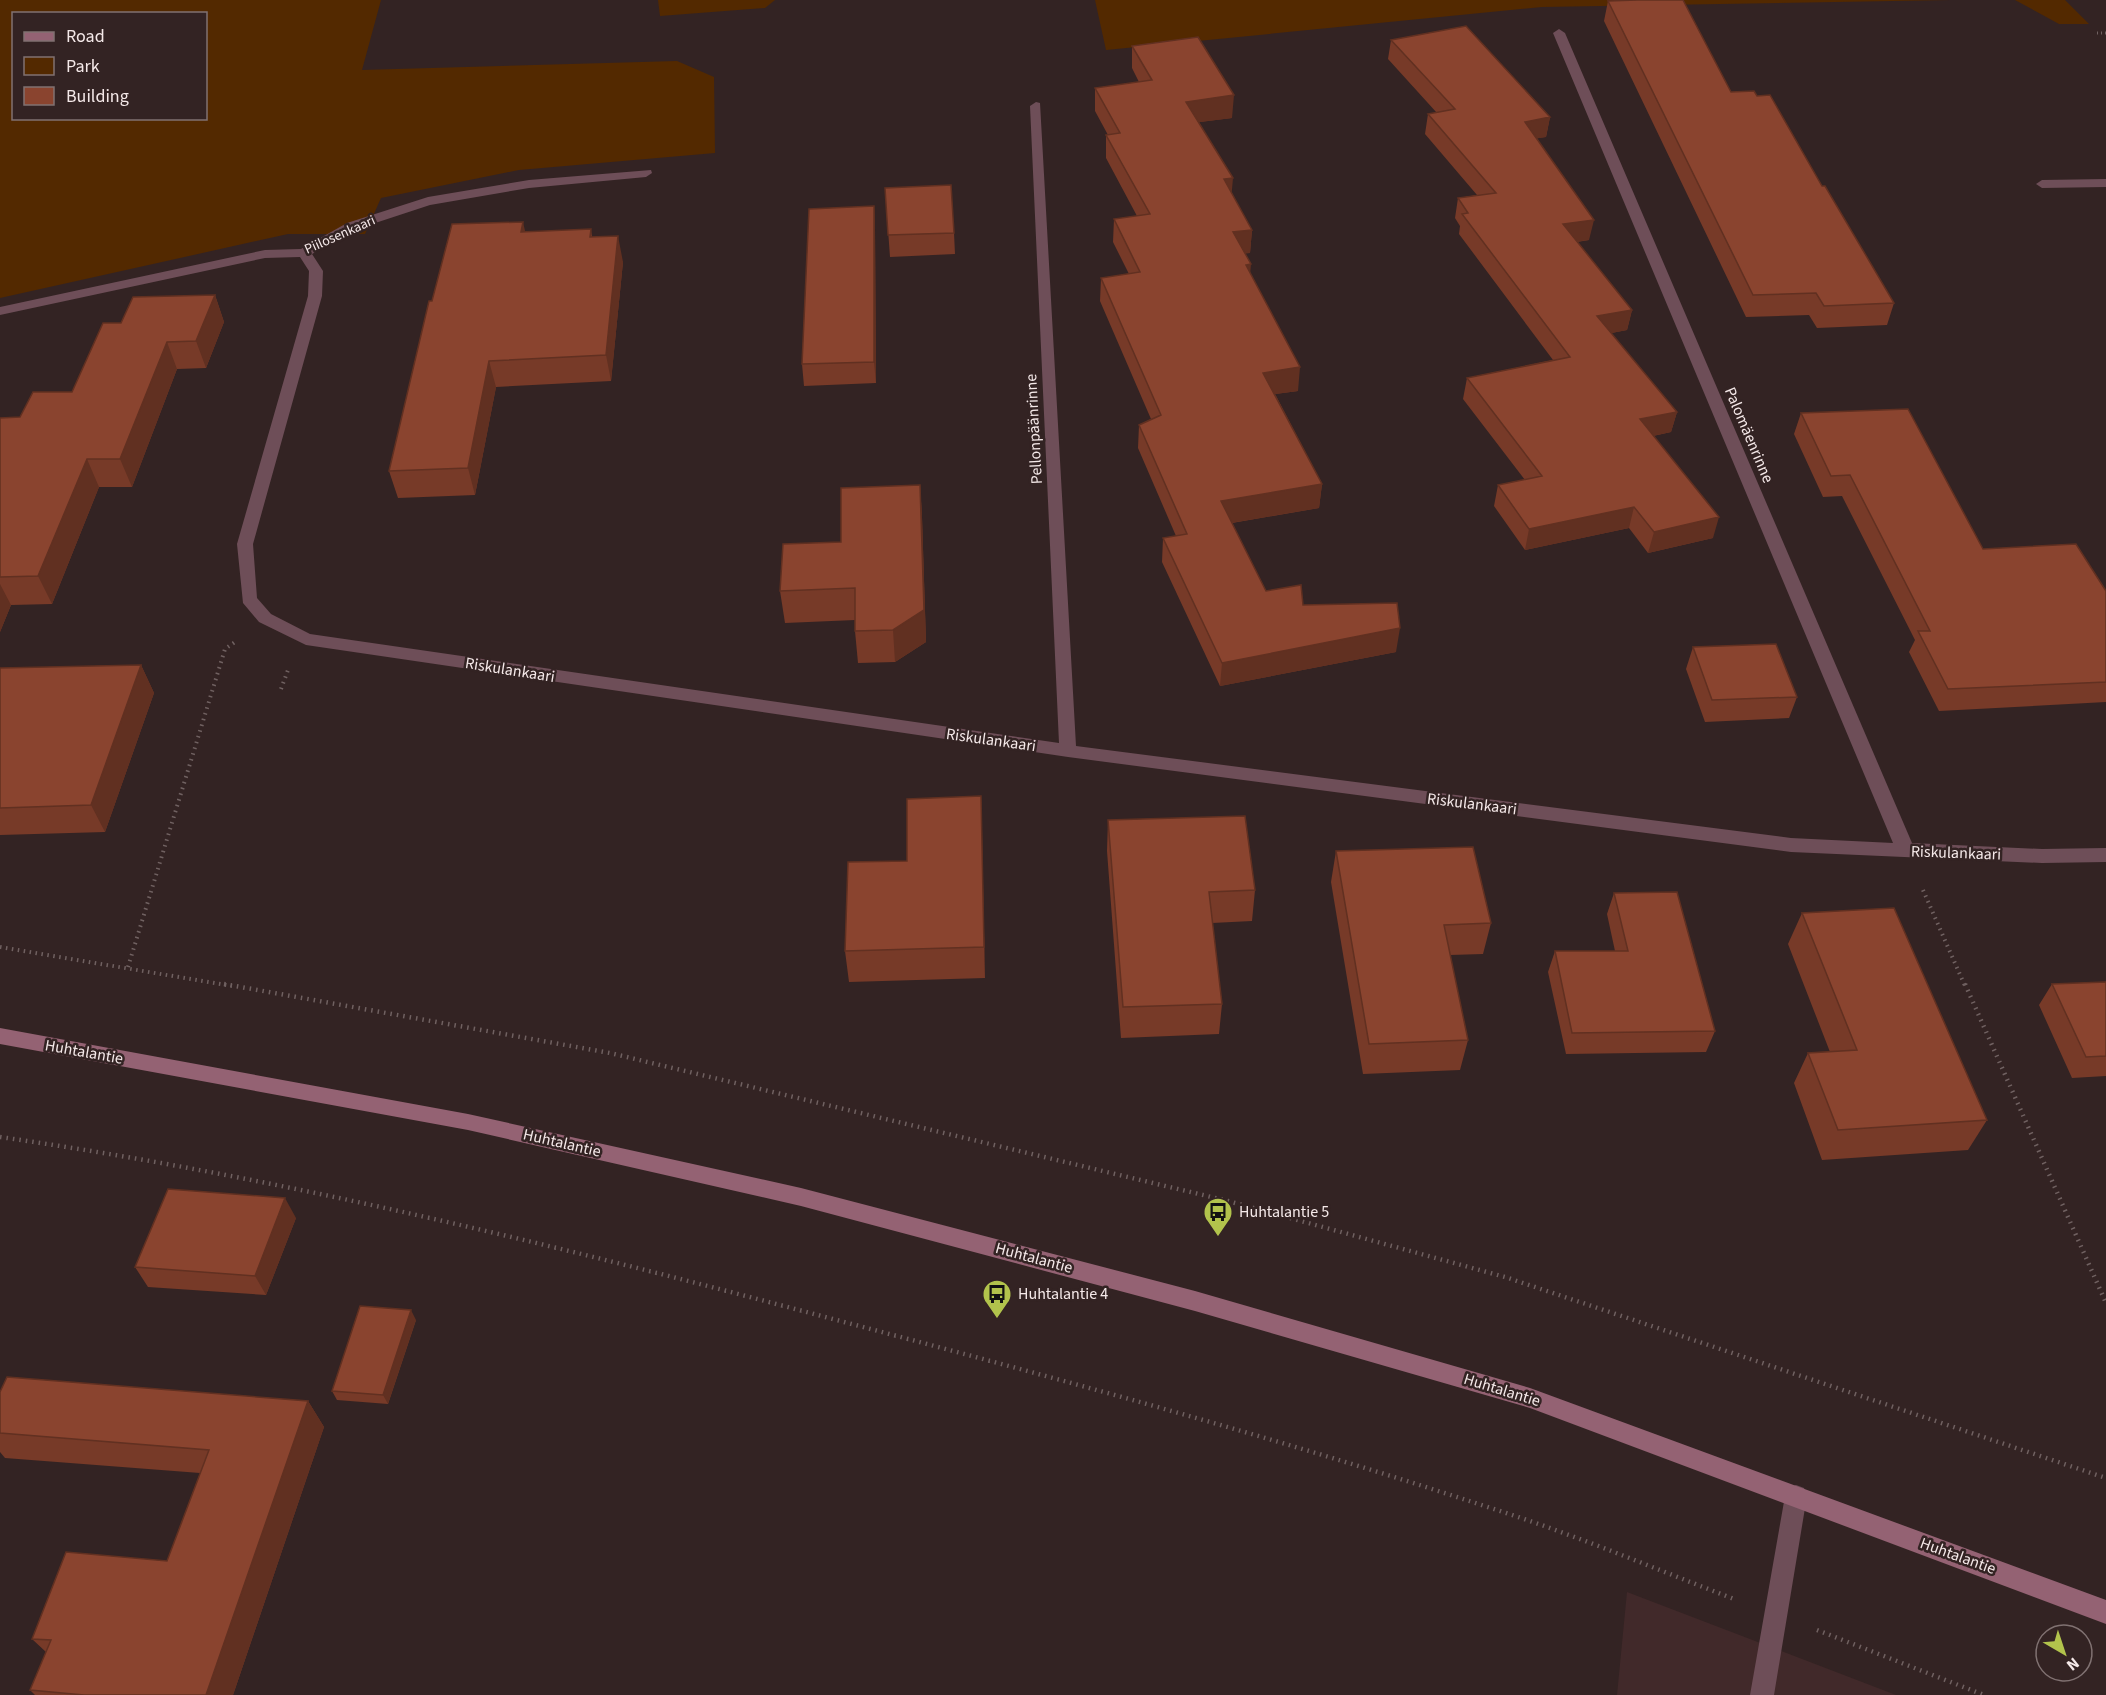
<svg xmlns="http://www.w3.org/2000/svg" width="2106" height="1695" viewBox="0 0 2106 1695" font-family="'Source Sans 3',sans-serif">
<style>
.built{fill:#41292a}
.green{fill:#532900;fill-rule:evenodd}
.lines{fill:none;stroke-linecap:round;stroke-linejoin:round}
.path-far2{stroke:#706161;stroke-width:3;stroke-dasharray:1 3;stroke-linecap:butt}
.path-far1{stroke:#706161;stroke-width:4;stroke-dasharray:1.5 4.5;stroke-linecap:butt}
.path{stroke:#706161;stroke-width:4.5;stroke-dasharray:1.5 5;stroke-linecap:butt}
.lane{fill:#6e4e58;fill-rule:evenodd}
.street{fill:#6e4e58;fill-rule:evenodd}
.secondary{fill:#946273;fill-rule:evenodd}
.wall{fill:#773a28}
.shaded-wall{fill:#613021}
.building{fill:#8a442f;stroke:#613021;stroke-width:1.5}
.labels{text-anchor:middle;dominant-baseline:central;stroke-width:5;stroke-linejoin:round;paint-order:stroke}
.far-street-label{font-size:14px;fill:#f5e9e9;stroke:#332323}
.street-label{font-size:16px;fill:#f5e9e9;stroke:#332323}
.poi-label{font-size:16px;fill:#f5e9e9;stroke:#332323;text-anchor:start}
</style>
<rect width="100%" height="100%" fill="#332323"/>
<path class="built" d="M1627 1592 1896 1695H1617Z"/>
<path class="green" d="M0 0H381L362 70 677 61 714 77 715 153 519 170 381 198 365 234H288L0 298ZM14 14H206V118H14Z
M658 0H775L765 8 660 16Z
M1095 0H1951L1542 7 1106 50Z
M2015 0H2065L2089 24H2059Z"/>
<g class="lines">
<path class="path-far2" d="M2097 33H2106"/>
<path class="path-far1" d="M281 689 288 670
M1923 890 1965 986
M0 947 232 986
M128 967 225 649 235 642"/>
<path class="path" d="M224 984 610 1053 1228 1201 1505 1277 2106 1478
M1965 984 2106 1303
M0 1137C280 1177 556 1245 829 1318 1056 1378 1283 1439 1506 1513 1583 1538 1658 1570 1734 1599
M1817 1630 1984 1695"/>
<path class="lane" d="M2106 179V187L2042 188 2036 184 2042 180Z
M1796 1485 1804 1488 1807 1496 1774 1695H1750L1785 1496 1788 1488Z"/>
<path class="street" d="M1559 29 1565 33 1912 843 2042 849 2106 848V862L2042 863 1791 852 1068 757 306 645 259 622 243 603 237 544 308 296 309 271 300 257 265 258 0 315V307L265 250 301 249 347 223 428 197 529 180 651 170 652 173 646 177 529 188 430 205 357 229 312 254 323 271 322 296 253 544 257 598 271 614 310 634 1059 743 1030 106 1036 102 1040 103 1076 746 1791 838 1893 843 1553 33Z"/>
<path class="secondary" d="M0 1028 468 1114 801 1188 1195 1291 1530 1388 2106 1600V1624L1530 1408 1195 1311 801 1206 468 1130 0 1044Z"/>
</g>
<path class="wall" d="M1608 1 1731 92 1822 186 1894 303 1887 325 1817 328 1809 315 1746 317 1604 21Z
M1391 40 1550 117 1546 137 1537 138 1589 240 1577 242 1632 310 1627 330 1611 333 1677 412 1671 432 1653 436 1713 538 1648 553 1629 528 1525 550 1494 506 1498 485 1525 480 1463 399 1467 378 1553 360 1459 234 1460 226 1455 218 1458 198 1477 195 1425 134 1428 114 1437 113 1388 59Z
M1132 46 1232 118 1199 122 1231 193 1252 230 1250 253H1245L1250 273 1298 391 1275 394 1322 484 1319 508 1232 523 1266 591 1303 605 1396 652 1220 686 1162 562 1163 538 1176 536 1138 448 1139 425 1151 419 1100 301 1101 278 1129 274 1113 242 1114 219 1137 216 1106 158V135H1108L1095 111V88L1139 82 1132 68Z
M885 188 954 233 955 254 890 257Z
M874 206 875 228 876 383 804 386 802 364Z
M591 229 592 237 623 262 611 381 496 387 475 495 398 498 389 471 432 301 525 232Z
M215 295 224 322 206 368 177 369 132 487H99L52 604 11 605 0 632V418L20 417 72 392 121 323Z
M1801 413 1983 549 2106 591V702L1939 711 1909 652 1915 640 1842 496 1823 497 1794 434Z
M920 485 922 517 926 642 895 662 858 663 855 631V620L785 623 780 591 841 542Z
M1693 647 1797 697 1789 718 1705 722 1686 669Z
M141 665 154 693 105 832 0 835V668Z
M981 796 985 978 849 982 845 951 907 861Z
M1108 820 1255 890 1252 921 1212 923 1222 1004 1219 1034 1121 1038 1107 851Z
M1336 851 1491 923 1483 954 1450 955 1468 1040 1460 1070 1363 1074 1331 882Z
M1614 893 1715 1031 1706 1052 1566 1054 1548 972 1555 951H1615L1607 914Z
M1802 913 1987 1120 1968 1150 1822 1160 1794 1083 1808 1053 1830 1052 1788 944Z
M2106 982V1076L2072 1078 2039 1005 2052 984Z
M296 1218 266 1295 148 1287 135 1267Z
M416 1320 388 1404 337 1400 332 1391Z
M0 1392 308 1401 324 1427 233 1695H35L30 1690 46 1652 32 1639 167 1561 200 1473 5 1458 0 1452Z"/>
<path class="shaded-wall" d="M1234 95 1232 118 1185 124 1186 102Z
M1550 117 1546 137 1521 141 1525 122Z
M1233 178 1231 201 1224 179Z
M874 206 875 228 876 383 874 362Z
M1594 220 1589 240 1559 244 1563 224Z
M523 222 529 248 521 232Z
M1252 230 1250 253 1231 256 1233 232Z
M618 236 623 262 611 381 606 355Z
M1251 264 1249 287 1246 265Z
M215 295 224 322 206 368 196 341Z
M1632 310 1627 330 1592 337 1597 316Z
M167 342 177 369 132 487 120 459Z
M489 361 496 387 475 495 468 468Z
M1300 367 1298 391 1261 396 1263 373Z
M1677 412 1671 432 1634 440 1640 419Z
M87 459 99 487 52 604 38 576Z
M1322 484 1319 508 1219 525 1221 501Z
M920 485 922 517 926 642 895 662 893 630Z
M1634 507 1629 528 1525 550 1529 529Z
M1719 517 1713 538 1648 553 1654 532Z
M0 584 11 605 0 632Z
M1400 628 1396 652 1220 686 1222 663Z
M141 665 154 693 105 832 91 805Z
M981 796 982 828 985 978 984 947Z
M285 1198 296 1218 266 1295 255 1276Z
M411 1310 416 1320 388 1404 383 1395Z
M308 1401 324 1427 233 1695H206Z"/>
<path class="building" d="M1637 0H1683L1731 92 1754 91 1757 96 1770 95 1822 186H1825L1894 303 1824 306 1816 293 1753 295 1608 1Z
M1466 26 1550 117 1525 122 1594 220 1563 224 1632 310 1597 316 1677 412 1640 419 1719 517 1654 532 1634 507 1529 529 1498 485 1542 476 1467 378 1570 357 1462 214 1468 213 1458 198 1496 193 1428 114 1455 109 1391 40Z
M1198 37 1234 95 1186 102 1233 178 1224 179 1252 230 1233 232 1251 264 1246 265 1300 367 1263 373 1322 484 1221 501 1266 591 1301 585 1303 605 1397 603 1400 628 1222 663 1163 538 1187 534 1139 425 1161 415 1101 278 1140 272 1114 219 1150 214 1106 135 1120 133 1095 88 1152 80 1132 46Z
M951 185 954 233 888 235 885 188Z
M874 206V362L802 364 809 209Z
M523 222 521 232 591 229 590 237 618 236 606 355 489 361 468 468 389 471 429 301H432L452 224Z
M215 295 196 341 167 342 120 459H87L38 576 0 577V418L20 417 33 392H72L103 323H121L133 297Z
M1908 409 1983 549 2076 544 2106 591V682L1948 689 1918 631H1930L1850 475 1831 476 1801 413Z
M920 485 924 610 893 630 855 631V588L780 591 783 544 841 542V488Z
M1776 644 1797 697 1712 700 1693 647Z
M141 665 91 805 0 808V668Z
M981 796 984 947 845 951 848 862 907 861V799Z
M1245 816 1255 890 1209 892 1222 1004 1123 1007 1108 820Z
M1473 847 1491 923 1444 925 1468 1040 1369 1044 1336 851Z
M1677 892 1715 1031 1572 1033 1555 951H1628L1614 893Z
M1894 908 1987 1120 1838 1130 1808 1053 1857 1050 1802 913Z
M2106 982V1056L2086 1057 2052 984Z
M168 1189 285 1198 255 1276 135 1267Z
M360 1306 411 1310 383 1395 332 1391Z
M7 1377 308 1401 206 1695H84L30 1690 51 1640 32 1639 66 1552 167 1561 209 1450 0 1433V1392Z"/>
<defs>
<g id="bus-pin" transform="scale(1.5)"><path d="M0 17L-7.5 6A9.5 9.5 0 1 1 7.5 6Z" fill="#b2c34c" stroke="#332323"/><path d="M-5-6H5V4H4V6H2V4H-2V6H-4V4H-5ZM-3.5-4V0h7V-4ZM-3.5 1.2v1.5H-2V1.2ZM2 1.2v1.5H3.5V1.2Z" fill="#111"/></g>
</defs>
<g fill-rule="evenodd">
<use href="#bus-pin" x="1218" y="1212"/>
<use href="#bus-pin" x="997" y="1294"/>
</g>
<g class="labels">
<g class="far-street-label">
<text transform="translate(340 235) rotate(-24)">Piilosenkaari</text>
</g>
<g class="street-label">
<text transform="translate(1034 429) rotate(-93)">Pellonpäänrinne</text>
<text transform="translate(1749 435) rotate(67)">Palomäenrinne</text>
<text transform="translate(510 670) rotate(9)">Riskulankaari</text>
<text transform="translate(991 740) rotate(8)">Riskulankaari</text>
<text transform="translate(1472 804) rotate(7)">Riskulankaari</text>
<text transform="translate(1956 853) rotate(2)">Riskulankaari</text>
<text transform="translate(84 1052) rotate(10)">Huhtalantie</text>
<text transform="translate(562 1143) rotate(13)">Huhtalantie</text>
<text transform="translate(1034 1258) rotate(15)">Huhtalantie</text>
<text transform="translate(1502 1390) rotate(17)">Huhtalantie</text>
<text transform="translate(1958 1556) rotate(20)">Huhtalantie</text>
</g>
<g class="poi-label">
<text x="1239" y="1212">Huhtalantie 5</text>
<text x="1018" y="1294">Huhtalantie 4</text>
</g>
</g>
<rect x="12" y="12" width="195" height="108" fill="#332323" stroke="#817272" stroke-width="1.5"/>
<rect x="24" y="32" width="30" height="9" fill="#946273" stroke="#817272" stroke-width="1.5"/>
<text x="66" y="42" font-size="18" fill="#f5e9e9">Road</text>
<rect x="24" y="57" width="30" height="18" fill="#532900" stroke="#817272" stroke-width="1.5"/>
<text x="66" y="72" font-size="18" fill="#f5e9e9">Park</text>
<rect x="24" y="87" width="30" height="18" fill="#8a442f" stroke="#817272" stroke-width="1.5"/>
<text x="66" y="102" font-size="18" fill="#f5e9e9">Building</text>
<g transform="translate(2064 1653) rotate(141)"><circle r="28" fill="#332323" stroke="#817272" stroke-width="1.5"/>
<path d="M0-4.5L10 22L0 15L-10 22Z" fill="#b2c34c"/>
<text y="-9" font-size="16" font-weight="bold" text-anchor="middle" fill="#f5e9e9">N</text>
</g>
</svg>
